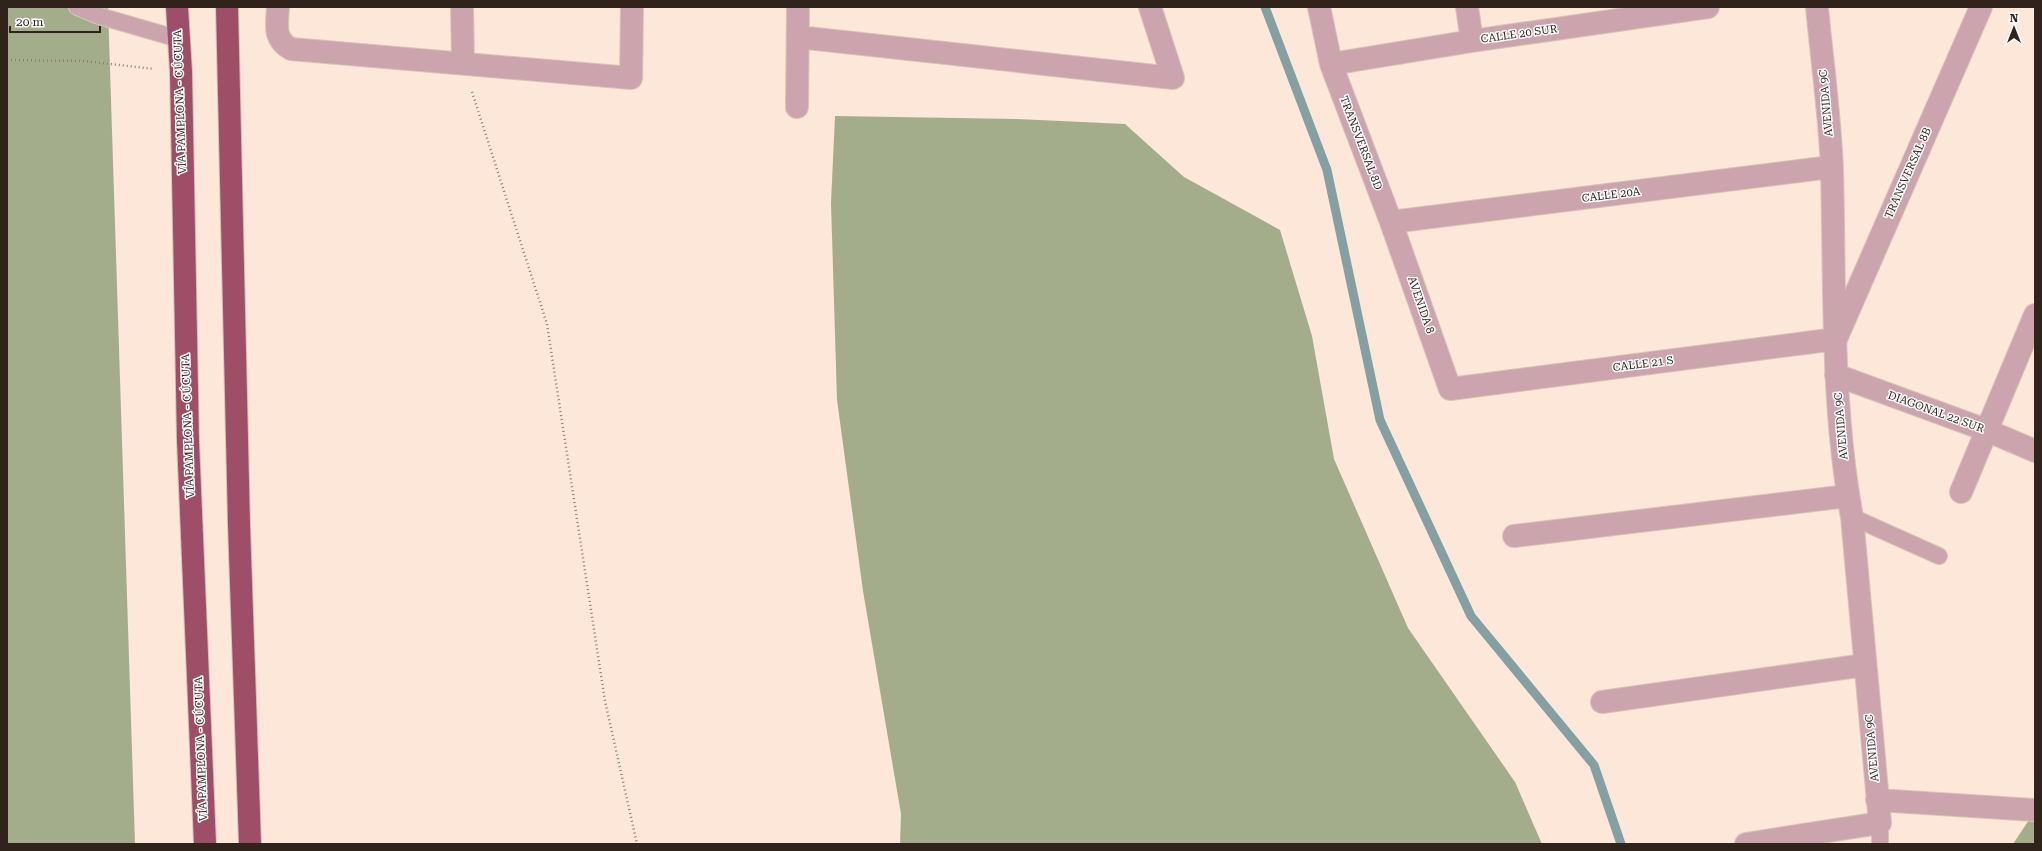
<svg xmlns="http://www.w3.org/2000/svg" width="2042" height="851" viewBox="0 0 2042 851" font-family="'Roboto Serif',serif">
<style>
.forest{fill:#a4ad8b}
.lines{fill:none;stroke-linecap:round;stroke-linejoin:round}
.stream{stroke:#84a0a3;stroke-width:9}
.lane-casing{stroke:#d8c4b7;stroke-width:18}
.street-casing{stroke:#d8c4b7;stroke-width:24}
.highway-casing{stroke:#d8c4b7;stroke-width:24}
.path{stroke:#8f7e73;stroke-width:2.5;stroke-dasharray:1 3;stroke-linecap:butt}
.lane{stroke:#cca4ae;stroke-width:16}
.street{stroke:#cca4ae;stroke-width:22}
.highway{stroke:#9e4e67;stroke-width:22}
.labels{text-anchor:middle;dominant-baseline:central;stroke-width:3;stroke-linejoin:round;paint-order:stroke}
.street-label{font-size:11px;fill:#30231b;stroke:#fff}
</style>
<rect width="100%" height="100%" fill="#fde7d9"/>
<path class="forest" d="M7 7H108L135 844H7Z
M835 116 1017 119 1125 124 1184 177 1280 230 1312 336 1334 459 1408 628 1515 782 1542 844H900L901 814 863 591 837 400 831 203Z
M2033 814 2035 815V844H2013Z"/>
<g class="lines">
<path class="stream" d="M1265 7 1327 170 1380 420 1471 616 1594 765 1621 844"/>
<g class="lane-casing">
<path id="lane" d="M77 7 96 15 179 39
M1852 517 1939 556
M1880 823V844"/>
</g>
<g class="street-casing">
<path id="street" d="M278 7C277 25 273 39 291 49L631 78 632 7
M462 7 463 62
M1319 7 1331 64 1391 222 1450 389 1836 339 1981 7
M1467 7 1472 41
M798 37 1173 78 1150 7
M1331 64 1472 41 1708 7
M797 107 798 7
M1391 222 1831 167
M1836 375 1986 430 2035 451
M1961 492 2035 315
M1514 536 1848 496
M1602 702 1865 665
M1877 800 2035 810
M1746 844 1880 823 1852 517C1831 404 1835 285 1832 170 1830 116 1822 61 1817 7"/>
</g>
<g class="highway-casing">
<path id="highway" d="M177 7 181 72 188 441 205 844
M227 7 239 525 250 844"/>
</g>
<path class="path" d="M7 60 84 61 154 69
M472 92 547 324 605 701 637 844"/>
<use href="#lane" class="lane"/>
<use href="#street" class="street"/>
<use href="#highway" class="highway"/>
</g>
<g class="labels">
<g class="street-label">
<text transform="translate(1519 34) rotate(-8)">CALLE 20 SUR</text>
<text transform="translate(180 102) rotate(-92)">VÍA PAMPLONA - CÚCUTA</text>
<text transform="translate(1826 103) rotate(-95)">AVENIDA 9C</text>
<text transform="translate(1361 143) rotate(69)">TRANSVERSAL 8D</text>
<text transform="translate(1908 173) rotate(-66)">TRANSVERSAL 8B</text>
<text transform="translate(1611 195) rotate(-7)">CALLE 20A</text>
<text transform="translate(1421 305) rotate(71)">AVENIDA 8</text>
<text transform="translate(1643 364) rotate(-7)">CALLE 21 S</text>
<text transform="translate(1936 412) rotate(20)">DIAGONAL 22 SUR</text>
<text transform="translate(188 426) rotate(-92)">VÍA PAMPLONA - CÚCUTA</text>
<text transform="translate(1841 426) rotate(-95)">AVENIDA 9C</text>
<text transform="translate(1872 748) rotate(-95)">AVENIDA 9C</text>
<text transform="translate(201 749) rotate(-92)">VÍA PAMPLONA - CÚCUTA</text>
</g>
</g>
<rect width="2042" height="851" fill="none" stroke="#30231b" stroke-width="16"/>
<g transform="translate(2014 28)" stroke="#ffffff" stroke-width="3" paint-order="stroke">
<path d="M0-3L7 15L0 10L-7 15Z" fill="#30231b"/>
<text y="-6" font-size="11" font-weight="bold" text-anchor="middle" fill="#30231b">N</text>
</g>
<path d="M10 26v6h90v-6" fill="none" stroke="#30231b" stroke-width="2"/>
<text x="16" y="26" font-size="12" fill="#30231b" stroke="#ffffff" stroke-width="3" paint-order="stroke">20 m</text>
</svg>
